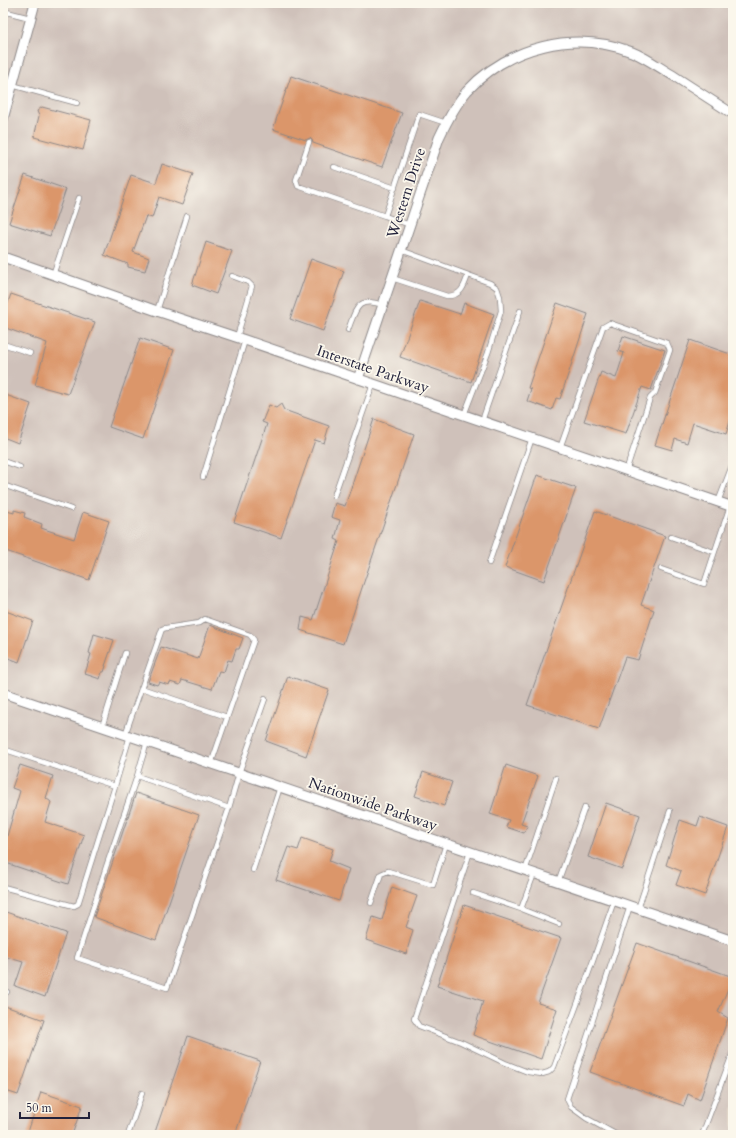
<svg xmlns="http://www.w3.org/2000/svg" width="736" height="1138" viewBox="0 0 736 1138" font-family="Cardo,serif">
<style>
.industrial{fill:#cfc1ba}
.building{fill:#db966a}
.lines{fill:none;stroke-linecap:round;stroke-linejoin:round}
.lane-casing{stroke:#8b8686;stroke-width:6}
.street-casing{stroke:#8b8686;stroke-width:11}
.lane{stroke:#fff;stroke-width:4.5}
.street{stroke:#fff;stroke-width:9}
.labels{text-anchor:middle;dominant-baseline:central;stroke-width:3.5;stroke-linejoin:round;paint-order:stroke}
.street-label{font-size:15px;fill:#22223b;stroke:#fbf7ec}
</style>
<rect width="100%" height="100%" fill="#fbf7ec"/>
<filter id="ink" filterUnits="userSpaceOnUse"><feTurbulence type="fractalNoise" baseFrequency=".025" numOctaves="2"/><feDisplacementMap in="SourceGraphic" scale="8" xChannelSelector="R" yChannelSelector="G"/><feConvolveMatrix kernelMatrix="1 2 1 2 8 2 1 2 1" color-interpolation-filters="sRGB"/></filter>
<filter id="wash" filterUnits="userSpaceOnUse"><feTurbulence type="fractalNoise" baseFrequency=".012" numOctaves="4" result="noise"/><feDisplacementMap in="SourceGraphic" scale="16" xChannelSelector="R" yChannelSelector="G"/><feGaussianBlur stdDeviation="0.9" result="paint"/><feColorMatrix in="noise" values="0 0 0 0 0 0 0 0 0 0 0 0 0 0 0 0 0 1.4 0 .05"/><feComposite in="paint" operator="in"/></filter>
<g filter="url(#wash)">
<rect width="100%" height="100%" fill="#f4e9d1"/>
<path class="industrial" d="M3 3H733V1135H3Z"/>
<g id="blocks">
<path class="building" d="M291 76 402 113 382 167 313 143 312 140 310 138 306 140 273 129Z
M42 107 91 120 83 150 34 137 39 116 37 111Z
M162 164 193 174 182 205 159 197 152 218 146 216 133 252 149 258 145 271 128 267V264L104 255 131 175 156 183Z
M25 175 66 189 50 236 9 223Z
M206 242 232 251 216 294 192 285Z
M311 259 344 271 323 331 290 319Z
M11 294 95 322 68 394 35 385 47 343 3 327V307L6 308Z
M420 301 460 314 464 303 494 314 471 382 400 357Z
M557 303 588 314 560 399 556 398 552 410 527 401 531 389 528 388Z
M623 336 665 350 651 390 642 387 626 434 584 421 601 372 616 378 624 353 618 351Z
M140 338 174 350 143 439 109 427Z
M690 340 733 355V412L726 434 693 423 687 443 675 439 672 450 655 445Z
M3 394 31 404 18 443 3 437Z
M281 404 284 410 329 426 324 443 315 440 281 538 234 522 267 424 262 422 269 405 276 408Z
M374 419 414 434 343 644 300 630 302 617 313 620 339 541 335 539 340 520 331 517 335 503 345 506Z
M537 475 576 488 544 581 505 567Z
M3 510 14 513V510L25 513 24 517 42 524 41 528 74 539 83 512 109 521 89 580 3 550Z
M595 511 665 536 641 605 654 610 638 660 625 657 599 729 527 705Z
M3 610 33 621 19 662 3 656Z
M210 625 243 638 239 649H236L232 661 228 660 224 672 219 671 212 689 182 680 180 685 170 682 169 685 159 682 157 685 148 682 161 647 198 659Z
M94 634 114 640 105 666H106L104 672H102L100 679 85 674 91 654 89 653Z
M288 676 329 690 306 756 266 741Z
M20 765 53 776 46 798 51 802 45 822 84 835 68 884 3 862V834L7 836 20 791 12 788Z
M506 765 538 776 521 824 527 826 524 833 506 827 509 820 490 814Z
M423 772 452 782 444 806 415 796Z
M136 793 199 815 156 940 94 917Z
M606 803 640 815 622 869 588 857Z
M700 817 728 827 705 895 676 885 681 871 666 865 680 820 697 826Z
M302 838 333 849 329 861 349 869 339 901 276 880 288 847 298 850Z
M392 887 417 896 406 927 413 930 406 954 366 940 373 917 382 920Z
M464 905 561 938 538 1003 557 1009 541 1059 473 1035 483 1001 437 986Z
M3 911 66 933 45 997 15 986 23 962 3 956Z
M637 943 733 977 718 1012 728 1018 700 1100 688 1094 684 1106 590 1072Z
M5 1006 44 1020 18 1095 3 1090V1011Z
M188 1036 260 1061 235 1135H154Z
M41 1092 82 1106 72 1135H27Z"/>
</g>
</g>
<g filter="url(#ink)">
<use href="#blocks" fill-opacity="0" stroke="#8b8686" stroke-width="1"/>
<g class="lines">
<g class="lane-casing">
<path id="lane" d="M3 11 30 18
M12 85 77 103
M309 142 296 180 298 186 385 216
M334 167 395 188
M410 225 385 216 419 114 446 123
M401 250 490 283 497 288 500 297 501 311 488 353 464 415
M53 275 79 198
M232 276 248 282 252 286 237 337
M392 278 447 296C461 296 464 287 468 275
M157 311 187 216
M348 330C356 309 357 296 383 305
M3 344 30 353
M482 421 520 311
M560 448 603 327 610 323 667 343 670 350 655 393 650 398 626 471
M3 461 20 467
M203 477 245 340
M3 485 71 509
M334 496 373 384
M718 502 733 463
M671 537 714 552
M489 563 532 438
M661 569 704 584 730 506
M141 688 227 717
M102 727 125 653
M125 735 162 629 166 628 199 623 205 619 250 635 254 640 211 764
M147 742 137 776 106 867 77 958 167 988 229 808 239 773 265 699
M3 749 115 786 130 736
M137 776 229 808
M470 852 414 1019 419 1026 461 1042 505 1063 528 1072 542 1074 549 1072 554 1067 589 972 614 901
M253 870 280 787
M525 871 556 778
M558 882 585 807
M3 887 74 906 78 904 115 786
M473 893 521 909 534 874
M371 903 381 874 388 871 433 885 446 844
M521 909 559 924
M638 909 670 811
M3 990 7 992
M128 1135 142 1093
M617 1135 586 1118 571 1107 567 1099 630 906
M702 1135 733 1052"/>
</g>
<g class="street-casing">
<path id="street" d="M3 119 35 3
M3 257 157 311 245 340 733 507
M358 379 439 138C447 121 455 105 467 91 509 46 574 30 632 52 647 58 660 68 674 76 694 89 713 101 733 114
M3 693 733 941"/>
</g>
<use href="#lane" class="lane"/>
<use href="#street" class="street"/>
</g>
</g>
<g class="labels">
<g class="street-label">
<text transform="translate(406 193) rotate(-72)">Western Drive</text>
<text transform="translate(373 369) rotate(19)">Interstate Parkway</text>
<text transform="translate(373 804) rotate(19)">Nationwide Parkway</text>
</g>
</g>
<rect width="736" height="1138" fill="none" stroke="#fbf7ec" stroke-width="16"/>
<path d="M20 1112v6h69v-6" fill="none" stroke="#22223b" stroke-width="2"/>
<text x="26" y="1112" font-size="12" fill="#22223b" stroke="#fbf7ec" stroke-width="3" paint-order="stroke">50 m</text>
</svg>
